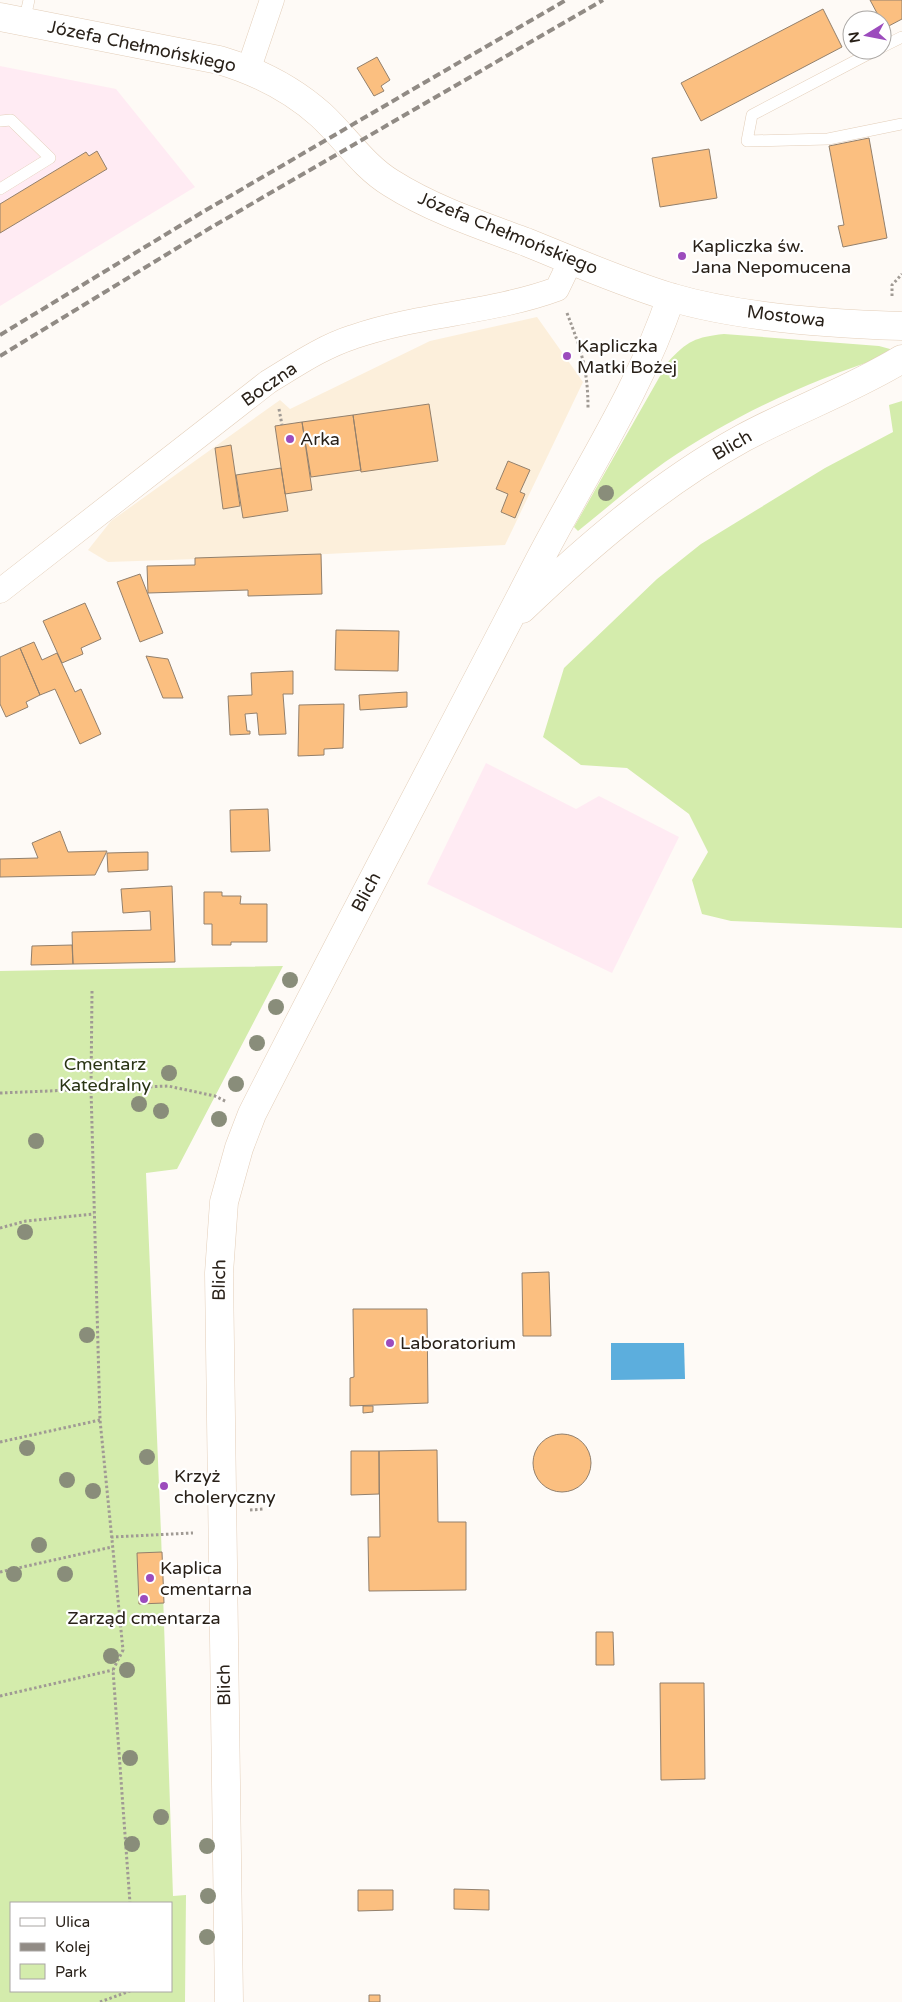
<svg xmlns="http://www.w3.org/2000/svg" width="902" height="2002" viewBox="0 0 902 2002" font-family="'Varela Round',sans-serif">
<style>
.commercial{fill:#fcefdb}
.industrial{fill:#ffebf3}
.green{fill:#d4ecac;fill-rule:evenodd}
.water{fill:#5caedd}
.building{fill:#fbbf80;stroke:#93806c}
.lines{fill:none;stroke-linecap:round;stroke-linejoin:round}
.lane-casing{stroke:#e3ceb9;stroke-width:12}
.street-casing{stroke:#e3ceb9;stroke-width:25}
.secondary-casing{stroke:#e3ceb9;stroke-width:29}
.path{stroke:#a09a94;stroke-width:3;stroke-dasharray:2.5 2.5;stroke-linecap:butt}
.lane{stroke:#fff;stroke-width:11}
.street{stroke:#fff;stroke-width:24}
.secondary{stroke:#fff;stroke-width:28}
.rail{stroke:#918b85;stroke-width:4;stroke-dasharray:8 4;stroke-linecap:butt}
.tree{fill:#898d7a}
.poi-dot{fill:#9c4cbd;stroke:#fff;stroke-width:2}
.labels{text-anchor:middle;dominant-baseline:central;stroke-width:4.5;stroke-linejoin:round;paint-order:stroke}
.street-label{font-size:18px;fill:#292119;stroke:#fff}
.poi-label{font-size:18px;fill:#292119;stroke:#fff;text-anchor:start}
.park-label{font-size:18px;fill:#293414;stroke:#fff}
</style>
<rect width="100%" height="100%" fill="#fefaf6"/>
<path class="commercial" d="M537 317 583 382 505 545 287 556 108 562 88 550 111 521 280 400 290 409 430 341Z"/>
<path class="industrial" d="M0 66 116 89 195 187 0 306Z
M486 763 576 809 599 796 679 837 612 973 427 884Z"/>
<path class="green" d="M724 334 879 346 890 349 889 355C809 381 734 415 665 462 635 483 607 508 578 531L574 527 668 362C687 341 696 337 724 334Z
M902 401V928L731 921 702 914 692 880 708 852 689 814 627 768 581 765 543 737 564 668 657 579 701 544 825 468 893 432 889 405Z
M283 966 177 1169 146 1173 161 1533 173 1896 186 1895 185 2002H0V971ZM11 1903H171V1991H11Z"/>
<path class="water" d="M611 1343H684L685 1379 611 1380Z"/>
<path class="building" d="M870 0H902V19L885 28Z
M823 9 842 47 701 121 681 83Z
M377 57 390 80 381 86 384 91 374 96 357 68Z
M869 138 887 238 843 247 838 226 844 225 829 146Z
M709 149 717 198 660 207 652 158Z
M97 151 107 169 0 233V204L86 152 89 156Z
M429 404 438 461 361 472 353 415Z
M353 415 361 470 311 477 302 422Z
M302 422 312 490 285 494 275 426Z
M231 445 240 506 223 509 215 448Z
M508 461 530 470 520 492 525 494 515 518 501 512 508 494 496 489Z
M281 468 288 511 243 518 236 475Z
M321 554 322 594 248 596V590L148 593 147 566 195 565V558Z
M140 574 163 633 140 642 117 582Z
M85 603 101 639 81 648 83 654 62 663 43 621Z
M336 630 399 631 398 671 335 670Z
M34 642 42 660 57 653 75 692 81 689 101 734 80 744 55 689 40 695 20 648Z
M20 648 40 695 26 702 28 707 6 717 0 704V657Z
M146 656 168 659 183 698H163Z
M293 671V694H283L286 734 259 735 257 713 245 714 247 731H250V734L230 735 228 696 252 695 251 673Z
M407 692V707L360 710 359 695Z
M344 704 343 748 324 749V755L298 756 299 705Z
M268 809 270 851 231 852 230 810Z
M60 831 68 852 107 851 95 875 0 877V859L38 858 32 843Z
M148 852V870L108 872 107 853Z
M172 886 175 962 73 964 72 932 151 930 150 911 123 913 121 889Z
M204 892H222V896H241L240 904H267V942H231V945H212V924H204Z
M72 945 73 964 31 965 32 946Z
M549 1272 551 1336H523L522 1273Z
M353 1309H427L428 1403 350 1406V1378L354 1377Z
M363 1406H373V1412L363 1413Z
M533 1463a29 29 0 1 1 58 0a29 29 0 1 1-58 0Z
M437 1450 438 1522H466V1590L369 1591 368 1537H380L379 1451Z
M351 1451H379V1494L351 1495Z
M162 1552 164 1603 139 1604 137 1553Z
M596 1632H613L614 1665H596Z
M660 1683H704L705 1779 661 1780Z
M454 1889 489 1890V1910L454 1909Z
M358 1890H393V1910L358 1911Z
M369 1995H380V2002H369Z"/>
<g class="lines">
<g class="lane-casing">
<path id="lane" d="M24 22 29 0
M882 47 902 37
M876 50 752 115 747 141 828 139 902 124
M0 121 11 120 50 158 0 189"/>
</g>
<g class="street-casing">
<path id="street" d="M249 68 272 0
M0 591 268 382C296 365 322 347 353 337 419 314 492 313 557 289L571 260"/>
</g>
<g class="secondary-casing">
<path id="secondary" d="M0 17 219 60C256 71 292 89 321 115 345 137 363 166 391 183 432 209 480 225 526 242 573 261 621 282 670 297 738 317 831 324 902 326
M522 609C589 545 661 483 743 438 795 410 851 390 902 359
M229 2002 219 1273 224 1202 239 1148 252 1114C346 929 444 745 539 561 584 474 640 390 671 297"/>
</g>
<path class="path" d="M892 296V285L902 274
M567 313C581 350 588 369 588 408
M279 409 282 425
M92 991 91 1089 100 1420 123 1650 113 1670 130 1903
M0 1093 168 1086 215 1096 227 1102
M0 1228 26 1221 94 1214
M0 1442 100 1420
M250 1510 264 1509
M111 1537 193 1533
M0 1572 112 1547
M0 1696 113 1670
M100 2002 130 1991"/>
<use href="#lane" class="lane"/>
<use href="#street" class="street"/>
<use href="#secondary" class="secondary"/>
<path class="rail" d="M0 335 201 213 566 0
M0 356 210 228 603 0"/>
</g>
<g class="tree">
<circle cx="606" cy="493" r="8"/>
<circle cx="290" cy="980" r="8"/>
<circle cx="276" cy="1007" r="8"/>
<circle cx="257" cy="1043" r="8"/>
<circle cx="169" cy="1073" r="8"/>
<circle cx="236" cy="1084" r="8"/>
<circle cx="139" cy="1104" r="8"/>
<circle cx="161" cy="1111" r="8"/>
<circle cx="219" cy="1119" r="8"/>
<circle cx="36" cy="1141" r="8"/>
<circle cx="25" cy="1232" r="8"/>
<circle cx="87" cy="1335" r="8"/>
<circle cx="27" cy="1448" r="8"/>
<circle cx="147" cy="1457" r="8"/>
<circle cx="67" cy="1480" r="8"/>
<circle cx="93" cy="1491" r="8"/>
<circle cx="39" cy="1545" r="8"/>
<circle cx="14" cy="1574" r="8"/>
<circle cx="65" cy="1574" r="8"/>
<circle cx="111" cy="1656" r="8"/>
<circle cx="127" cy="1670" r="8"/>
<circle cx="130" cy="1758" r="8"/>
<circle cx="161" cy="1817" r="8"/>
<circle cx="132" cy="1844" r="8"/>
<circle cx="207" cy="1846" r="8"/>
<circle cx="208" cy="1896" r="8"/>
<circle cx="207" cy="1937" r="8"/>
</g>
<g class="poi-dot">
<circle cx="682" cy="256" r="5"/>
<circle cx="567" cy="356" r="5"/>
<circle cx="290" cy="439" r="5"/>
<circle cx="390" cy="1343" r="5"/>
<circle cx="164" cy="1486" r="5"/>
<circle cx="150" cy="1578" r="5"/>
<circle cx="144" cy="1599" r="5"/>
</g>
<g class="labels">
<g class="street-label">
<text transform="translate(142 46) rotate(12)">Józefa Chełmońskiego</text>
<text transform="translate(508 233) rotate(22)">Józefa Chełmońskiego</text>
<text transform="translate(786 316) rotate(7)">Mostowa</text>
<text transform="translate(269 384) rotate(-35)">Boczna</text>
<text transform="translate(732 445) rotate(-30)">Blich</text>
<text transform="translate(366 892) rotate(-62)">Blich</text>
<text transform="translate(219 1280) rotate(-89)">Blich</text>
<text transform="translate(224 1685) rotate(-91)">Blich</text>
</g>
<g class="poi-label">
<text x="692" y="246">Kapliczka św.<tspan x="692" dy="21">Jana Nepomucena</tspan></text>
<text x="577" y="346">Kapliczka<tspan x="577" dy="21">Matki Bożej</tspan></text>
<text x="300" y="439">Arka</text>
<text x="400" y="1343">Laboratorium</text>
<text x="174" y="1476">Krzyż<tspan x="174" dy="21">choleryczny</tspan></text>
<text x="160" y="1568">Kaplica<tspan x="160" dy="21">cmentarna</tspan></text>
<text x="144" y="1618" text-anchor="middle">Zarząd cmentarza</text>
</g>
<g class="park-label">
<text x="105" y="1064">Cmentarz<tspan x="105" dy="21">Katedralny</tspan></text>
</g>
</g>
<rect x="10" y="1902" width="162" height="90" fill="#ffffff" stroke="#a9a6a3"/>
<rect x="20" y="1918" width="25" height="8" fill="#ffffff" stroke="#a9a6a3"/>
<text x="55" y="1927" font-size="15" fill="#292119">Ulica</text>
<rect x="20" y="1943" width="25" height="8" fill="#918b85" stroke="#a9a6a3"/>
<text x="55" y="1952" font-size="15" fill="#292119">Kolej</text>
<rect x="20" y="1964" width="25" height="15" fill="#d4ecac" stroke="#a9a6a3"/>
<text x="55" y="1977" font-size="15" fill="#292119">Park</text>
<g transform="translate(867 35) rotate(260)"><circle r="24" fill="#ffffff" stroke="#a9a6a3"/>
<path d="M0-4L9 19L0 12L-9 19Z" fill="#9c4cbd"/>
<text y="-8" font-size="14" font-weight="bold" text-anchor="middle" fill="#292119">N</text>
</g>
</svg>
